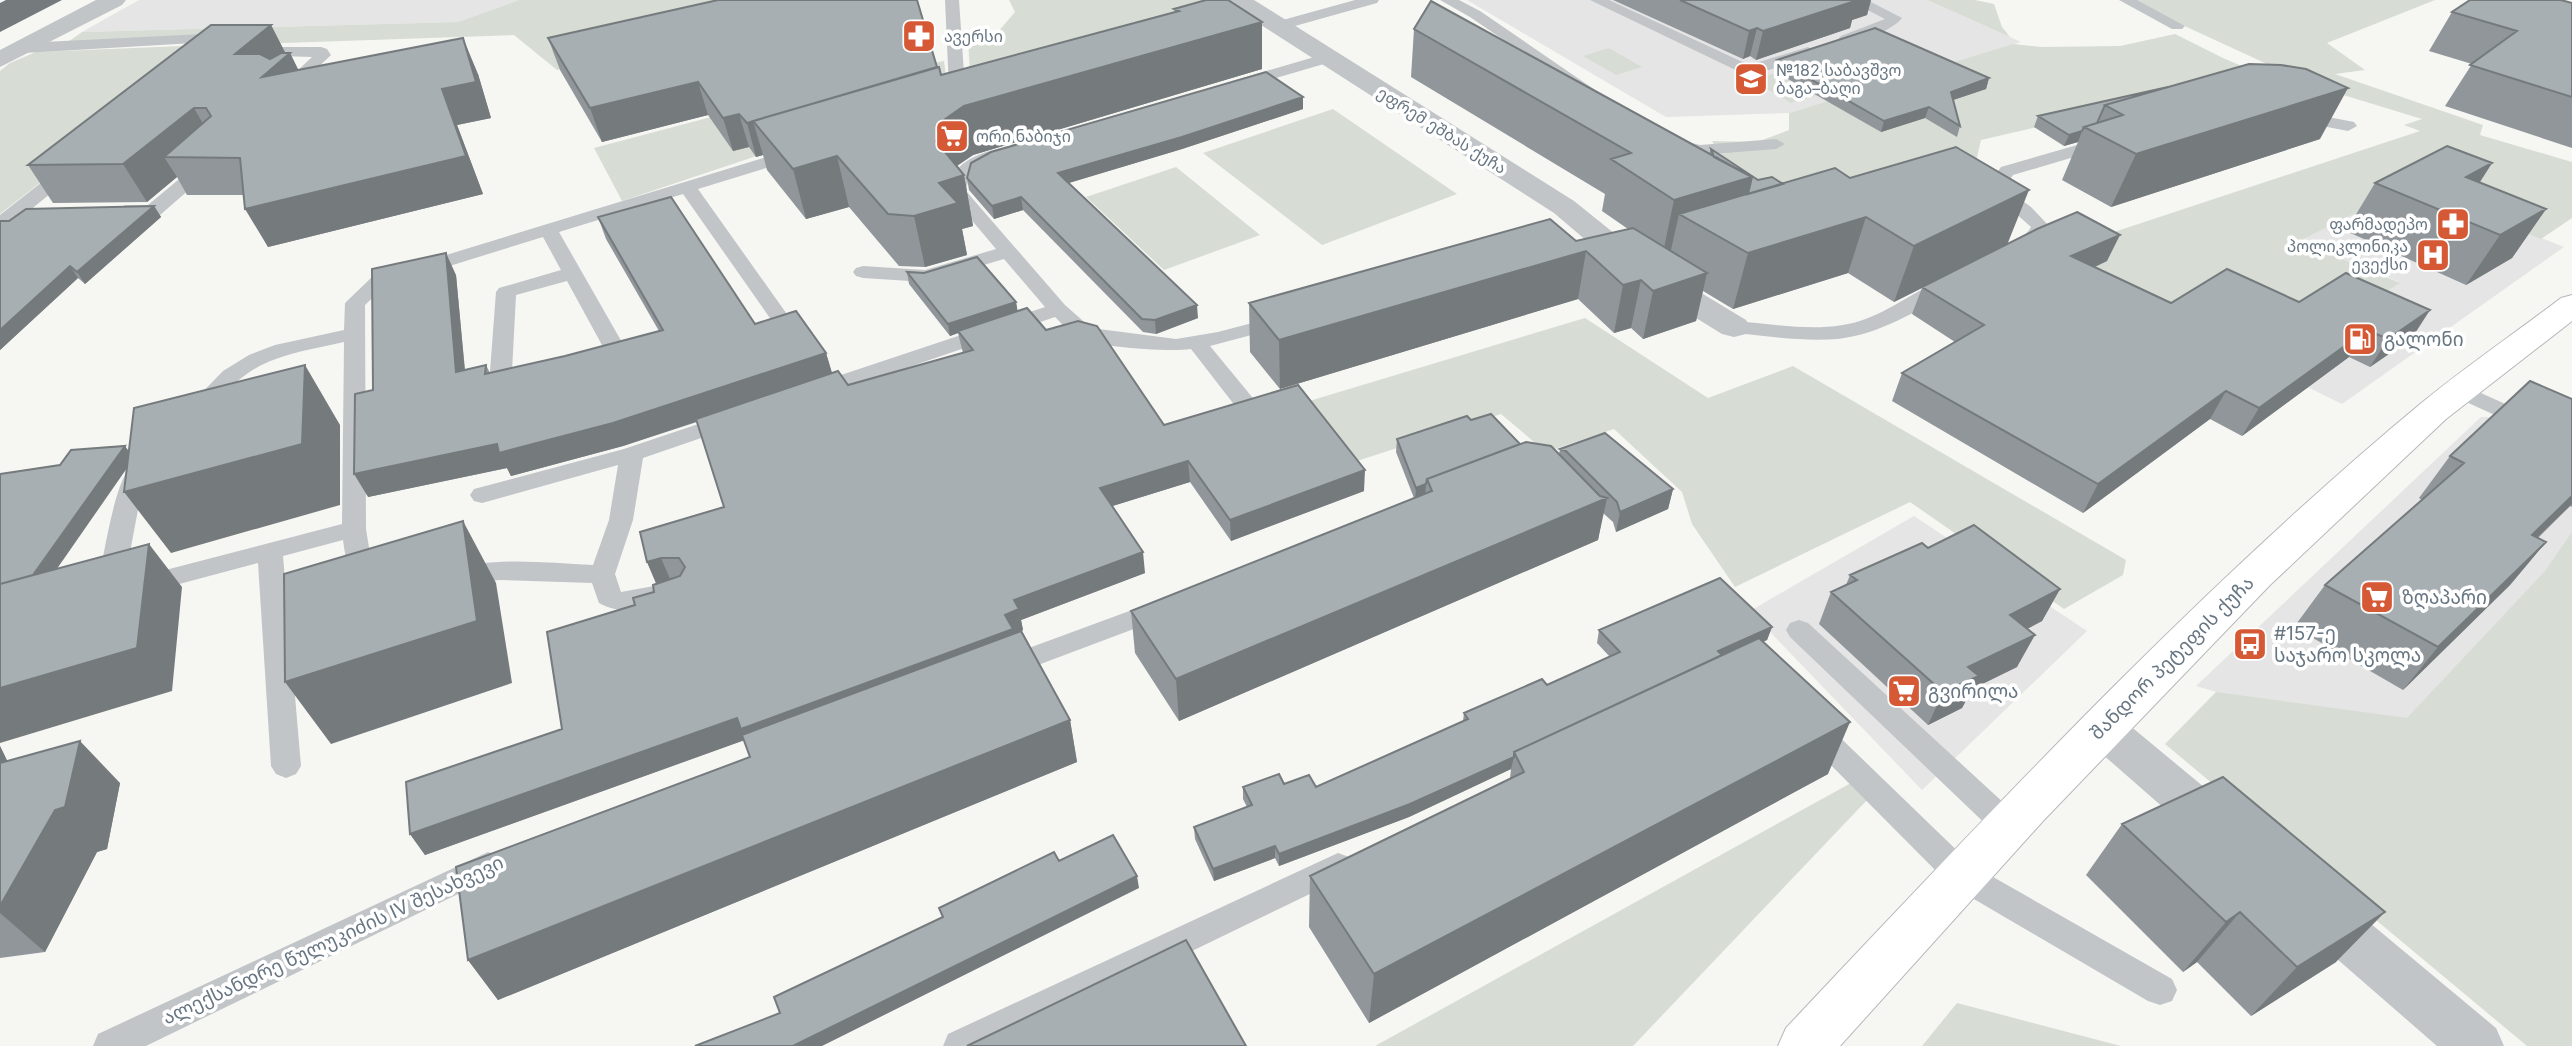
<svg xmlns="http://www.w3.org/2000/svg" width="2572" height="1046" viewBox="0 0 2572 1046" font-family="Inter,'Noto Sans Georgian',sans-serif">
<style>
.built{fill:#e4e5e4}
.green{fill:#d7ddd4}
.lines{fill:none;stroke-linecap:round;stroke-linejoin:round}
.secondary-casing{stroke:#b4b9bc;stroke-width:2}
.service{fill:#c1c5c8;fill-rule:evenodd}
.minor{fill:#c1c5c8;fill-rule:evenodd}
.tertiary{fill:#c1c5c8;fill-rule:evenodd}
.secondary{fill:#fff;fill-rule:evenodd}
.wall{fill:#90969a}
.shaded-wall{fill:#757a7d}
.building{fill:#a7afb3;stroke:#757a7d;stroke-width:2}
.labels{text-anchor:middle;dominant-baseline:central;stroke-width:7;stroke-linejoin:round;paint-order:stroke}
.far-poi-label{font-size:16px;fill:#677682;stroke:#fff;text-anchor:start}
.far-street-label{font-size:16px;fill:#677682;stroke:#fff}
.poi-label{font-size:19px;fill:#677682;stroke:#fff;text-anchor:start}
.street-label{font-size:19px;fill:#677682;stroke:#fff}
</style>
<rect width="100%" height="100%" fill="#f6f6f3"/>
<path class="built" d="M139 0H519L458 22 82 32Z
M1467 0H1927L2021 42 1789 113 1666 117Z
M2411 186 2564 247 2342 404 2194 331 2399 282 2298 241Z
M2481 417H2496L2572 451V570L2403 748 2196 686Z
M1914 516 2087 631 1922 790 1750 611Z"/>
<path class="green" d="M519 0H806L808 10 557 70 514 35 226 45 227 35 68 42 82 32 458 22Z
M1009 0H1216L971 92 968 38 997 33 1015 12Z
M1927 0H1975L1994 4 2002 27 2010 37Z
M2134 0H2435L2327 43 2365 70 2335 74 2483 125 2480 135 2572 162V218L2541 239 2411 186 2299 241 2400 283 2316 335 2194 331 2092 283 2096 238 2420 131 2404 125 2422 119 2317 87 2163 16Z
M2175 34 2223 58 2312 96 2253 77 1981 140 1975 166 1744 223 1724 161 1712 141 1757 142 1789 130V113L2013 44 2042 47 2120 46Z
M182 46 191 52 180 74 0 214V71L10 63 36 52Z
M1609 48 1642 67 1616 75 1583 56Z
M944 61 948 92 622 201 594 148 851 80Z
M1790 69 1831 91 1791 103 1752 80Z
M1333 109 1457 194 1322 245 1203 153Z
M1176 167 1260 235 1164 270 1086 197Z
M1585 318 1708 398 1793 366 2126 560 2123 575 2064 609 1910 502 1735 587 1692 524 1682 492 1614 429 1546 452 1501 414 1235 501 1306 402Z
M2572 532V1046H2527L2165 744 2216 692 2407 718 2545 571Z
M1851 783 1868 799 1633 1046H1375Z
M1957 1003 2121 1046H1922Z"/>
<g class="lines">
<g class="secondary-casing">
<path id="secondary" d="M2572 295V321L2446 419 2270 585 2043 821 1840 1046H1778L1786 1028C1989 813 2192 594 2419 405 2465 367 2514 334 2561 298Z"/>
</g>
<path class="service" d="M945 0H959L965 88 969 102 961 107 953 102 949 88Z
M1355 0H1379L1377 3 1277 31 1269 26 1272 23Z
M1440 0H1459L1480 11 1598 92 1590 97 1584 95 1470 17Z
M1590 0H1609L1749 65 1808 47 1816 52 1814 55 1760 73 1746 75Z
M1848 0H1867L1902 18C1893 30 1856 46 1841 42L1838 39 1841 36 1885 19Z
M2119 0H2137L2185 26 2182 29H2172Z
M223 33 231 38 228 41 24 53 16 48 24 43Z
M251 47H321L327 49 331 55 294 90 288 92 280 87 312 57 245 55 243 52Z
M1328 53 1334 55 1336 58 1334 61 1238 89 1230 84 1232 81Z
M2297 111 2354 122 2357 126 2348 131 2291 120 2289 116Z
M2105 137 2114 142 2111 146 2013 175 2009 181 2013 194 2031 207 2050 227C2041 242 2030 259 2009 254L2006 250C2013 240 2024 240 2031 227L2012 210 1983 192 1992 187 1991 181 2001 167Z
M1671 138 1700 145 1776 139 1785 144 1776 149 1700 155 1665 147 1662 143 1665 139Z
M796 148 802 149 805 153 802 157 698 189 796 327 793 331H779L683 194 559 232 627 351 624 356H608L567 281 516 295 512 371 509 376H493L490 371 496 292 499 288 561 270 543 237 385 286 365 305 366 529 372 566 385 580 381 586C351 595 346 562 343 540L283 556 301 766 296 774 286 778 276 774 271 766 258 563 127 598 102 590 98 584C103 561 115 476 133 465 139 462 144 464 149 466L153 471 143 483 125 579 127 580 342 524 344 342C310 350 273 354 244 376 229 387 218 402 205 416H189L186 411 189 406 223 371 249 355 275 345 344 330 345 303 371 278Z
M1001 148 1010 153C994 169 970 160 966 191L1065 305 1091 328 1176 339 1218 332 1282 315 1289 317 1292 321 1289 325 1210 346 1252 397 1255 402 1252 407H1236L1191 349C1169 352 1093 348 1075 336 1068 331 1061 323 1055 317L824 396H808L805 391 808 386 1045 307 1004 259 926 282 863 278 856 276 853 272 856 268 863 266 925 270 996 249 948 192C951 163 976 154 1001 148Z
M208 159 214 160 217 164 214 168 160 215 125 217 116 211 125 205H148L202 160Z
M71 163 80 168 77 172 13 224H0V215L65 164Z
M1946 280 1953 282 1956 286 1953 290C1917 311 1880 334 1838 339 1803 342 1768 336 1734 333L1727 331 1724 327 1727 323 1734 321C1778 324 1826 335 1868 318 1895 308 1919 287 1946 280Z
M2461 384 2572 434V450L2453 396 2450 391 2453 386Z
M731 413 739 415 742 420 739 425 643 458 633 520 615 574 621 592 665 584 674 586 678 593 674 600C649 607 624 617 599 603L592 583 499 580 459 585 450 582 446 576 450 570C495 556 546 563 593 565L609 520 618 465 482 503 474 501 470 495 474 489 624 449Z
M1162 599 1171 601 1175 608 1171 615 1006 677 996 674 992 667 996 660Z
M1799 620 1808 623 2018 816 2022 825 2018 834 2007 838 1996 834 1790 637 1786 630 1790 623Z
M1814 719 1824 722 1972 865 2172 979 2177 990 2172 1001 2160 1005 2148 1001 1950 885 1804 738 1800 730 1804 722Z
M488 852 499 856 503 865 499 874 146 1046H93L98 1034Z
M1338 853 1349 857 1353 866 1349 875 996 1046H943L948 1034Z"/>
<path class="minor" d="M1226 0H1254L1574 201 1650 262 1746 320 1750 327 1746 334 1734 337 1722 334 1628 276 1554 213 1230 5Z
M2101 709 2117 715 2239 816 2246 830 2239 844 2222 850 2205 844 2085 739 2079 727 2085 715Z
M2316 887 2334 893 2496 1028 2504 1046H2437L2298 925 2291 909 2298 893Z"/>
<path class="tertiary" d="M96 0H126L122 5 0 67V50Z"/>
<use href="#secondary" class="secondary"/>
</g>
<path class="wall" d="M1613 0H1871L1867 15 1852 20 1850 28 1756 60 1750 56 1743 59Z
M2572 3V148L2445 106 2472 64 2429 51 2452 12Z
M1174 9 1262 22V69L973 155 957 166 964 175 973 226 962 229 967 255 925 267 899 266 849 207 806 219 767 170 763 155 756 157 749 147 733 151 708 115 602 142 560 70 548 38 937 67 941 75 1175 12Z
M271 25 285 53H290L298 70 478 74 491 118 457 125 483 194 268 247 244 195H187L177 177 147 202 53 203 28 165Z
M1414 29 1709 154 1711 149 1758 180 1783 184 1850 178 2007 244 2107 261 2095 267 2171 303 2299 302 2412 338 2370 367 2349 357 2242 436 2210 419 2083 513 1892 401 1902 373 1955 342 1912 314 1922 288 1894 302 1848 273 1733 309 1703 291 1696 321 1643 339 1631 328 1614 333 1578 299 1280 389 1250 352 1249 303 1576 241 1628 229 1602 211 1605 194 1411 77Z
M1777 60 1989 78 1986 89 1953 100 1960 126 1957 137 1925 118 1881 132 1774 71Z
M2167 87 2320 139 2111 207 2062 180 2078 142 2064 146 2034 127 2038 116Z
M1303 97V109L1182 149 1068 183 1198 318 1156 334 1143 332 1023 210 994 219 969 190 967 178Z
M2492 163 2480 182 2546 209 2512 258 2466 285 2346 231 2375 183Z
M154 206 161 217 85 284 78 278 0 350V221Z
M598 217 755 324 826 353 832 374 848 385 963 353 958 333 950 336 909 284 907 272 1016 302 1017 311 1046 330 1164 425 1364 491 1231 541 1190 482 1112 506 1145 573 1021 620 1023 630 1022 631 1070 720 1077 762 498 1000 468 960 750 757 744 740 425 855 410 834 562 729 635 605 672 579 656 583 647 562 724 507 697 422 623 446 511 476 507 468 368 497 373 390 456 275 465 370 486 365 490 373 565 356 659 331 606 239Z
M2572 399V507L2570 506 2538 538 2546 542 2510 585 2403 690 2294 627 2325 585 2422 500 2419 498 2450 456Z
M1471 420 1520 444 1559 454 1560 449 1673 489 1668 509 1616 532 1613 522 1603 513 1598 540 1179 721 1135 653 1131 611 1414 498 1396 452 1397 439Z
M1928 548 2060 589 2042 621 2027 629 2017 667 1972 689 1962 708 1928 725 1819 624 1831 592 1846 585 1850 575Z
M1772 627 1767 640 1764 641 1828 774 1369 1023 1309 927 1310 876 1510 779 1511 769 1409 817 1279 866 1275 858 1214 881 1195 839 1194 827 1247 807 1243 799V787L1284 784 1316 787 1463 721 1464 713 1547 685 1610 657 1597 643 1599 630Z
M0 746 7 761 120 783 107 849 97 852 45 952 0 958Z
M2122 824 2336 962 2251 1016 2197 962 2183 972 2086 875Z"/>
<path class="shaded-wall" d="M6 0H62L0 32V3Z
M1848 0H1871L1867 15 1852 20 1850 28 1756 60 1763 31Z
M1262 22V69L973 155 952 169 964 175 973 226 962 229 967 255 925 267 914 216 939 183 936 141 944 120 964 106Z
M271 25 287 56 290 53 308 89 281 114 235 54Z
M1757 28 1750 56 1743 59 1749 31Z
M463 38 478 74 491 118 457 125 483 194 268 247 245 209 442 89Z
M1989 78 1986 89 1947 102 1951 92Z
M698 82 708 115 602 142 590 108Z
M2348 88 2320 139 2111 207 2136 154Z
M1303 97V109L1182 149 1059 186 1058 173Z
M1929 107 1925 118 1881 132 1884 121Z
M194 108 215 145 164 157 177 177 147 202 123 164Z
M739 114 749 147 733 151 723 118Z
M753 121 763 155 756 157 747 123Z
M2082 131 2078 142 2064 146 2069 135Z
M837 156 849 207 806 219 793 169Z
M2492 163 2461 211 2466 177Z
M1752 177 1739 230 1679 214 1671 250 1663 253 1674 200Z
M2029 190 2007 245 1894 302 1914 246Z
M1021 197 1023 210 994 219 992 206Z
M154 206 161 217 85 284 77 272Z
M2546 209 2512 258 2466 285 2500 235Z
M1866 217 1848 273 1733 309 1748 253Z
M2120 235 2107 261 2059 283 2071 256Z
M1586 251 1578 299 1280 389 1279 340Z
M446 253 456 275 467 395 456 372Z
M70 266 78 278 0 350V330Z
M1707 273 1696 321 1643 339 1653 291Z
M1641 280 1631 328 1614 333 1623 285Z
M1016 302 1018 313 958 331V333L950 336 948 324Z
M1197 305 1198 318 1156 334 1155 320Z
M2430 310 2412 338 2370 367 2388 339Z
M2367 330 2349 357 2242 436 2259 408Z
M826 353 833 376 623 446 511 476 507 468 368 497 354 474Z
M305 365 340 425V505L171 553 124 492Z
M2226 391 2210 419 2083 513 2098 484Z
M125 446 134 458 29 609 18 597Z
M1188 461 1190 482 1103 509 1100 488Z
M1365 470 1364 491 1231 541 1230 520Z
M1426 484 1425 497 1415 501 1416 488Z
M1673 489 1668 509 1616 532 1620 512Z
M2572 496V504L2496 577 2532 535Z
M1607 498 1598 540 1179 721 1176 679Z
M463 521 496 583 512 683 331 744 285 682Z
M2546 542 2510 585 2403 690 2438 647Z
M149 544 182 587 172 691 0 743V688Z
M1143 552 1145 573 1021 620 1023 630 745 740 425 855 410 834 1005 615 1014 600Z
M661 558 670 579 656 583 647 562Z
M2060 589 2042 621 1993 647 2010 615Z
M1772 627 1767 640 1714 664 1718 651Z
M2035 635 2017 667 1972 689 1962 708 1928 725 1943 692 1968 667Z
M1070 720 1077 762 498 1000 468 960Z
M1850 722 1828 774 1369 1023 1374 974Z
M80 741 120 783 107 849 97 852 45 952 0 913V906Z
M0 746 31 809 0 779Z
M1514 757 1511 769 1409 817 1279 866V854Z
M1275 846V858L1214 881 1213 869Z
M1137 876 1139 888 822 1046H793Z
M2240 912 2197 962 2183 972 2226 922Z
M2385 912 2336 962 2251 1016 2297 967Z"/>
<path class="building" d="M718 0H917L937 67 747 123 739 114 723 118 698 82 590 108 548 38Z
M1206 0H1228L1262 22 964 106 944 120 936 141 964 175 939 183 958 203 914 216 888 214 837 156 793 169 753 121 939 67 941 75 1179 11 1174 9Z
M1680 0H1858L1763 31 1757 28 1749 31Z
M2470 0H2561L2572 3V97L2470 65 2517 31 2452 12Z
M1431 1 1752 177 1674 200 1611 159 1631 153 1414 29Z
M211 25H271L235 54H260L270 59 281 53H290L262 77 463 38 476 82 442 89 466 156 245 209 240 158 164 157 211 116 206 108H194L123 164 28 165Z
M1875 28 1989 78 1951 92 1960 126 1929 107 1884 121 1777 60Z
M2249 64 2281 65 2306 69 2348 88 2136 154 2084 127 2123 115 2105 105Z
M1266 72 1303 97 1182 137 1058 173 1197 305 1155 320 1142 319 1021 197 992 206 967 178 971 163 991 152Z
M2168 87 2105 105 2097 123 2084 127 2082 131 2069 135 2038 116Z
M2447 146 2492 163 2466 177 2546 209 2500 235 2375 183Z
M1956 147 2029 190 1914 246 1866 217 1748 253 1679 214 1835 168 1850 178Z
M1711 149 1758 180 1772 177 1783 184 1748 194 1752 177 1714 157Z
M671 197 755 324 796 311 826 353 613 423 499 453 497 444 354 474 355 394 373 390 372 269 446 253 456 372 486 365 485 374 565 356 663 330 598 217Z
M154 206 77 272 70 266 0 330V221H9L26 209Z
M2077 212 2120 235 2071 256 2171 303 2227 269 2299 302 2346 273 2430 310 2388 339 2367 330 2259 408 2226 391 2098 484 1902 373 1984 325 1922 287 2037 229Z
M1550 219 1576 241 1633 228 1707 273 1653 291 1641 280 1623 285 1586 251 1279 340 1249 303Z
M977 257 1016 302 948 324 907 272 924 273Z
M1027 308 1046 330 1078 321 1097 326 1164 425 1298 385 1365 470 1230 520 1188 461 1100 488 1143 552 1014 600 1019 609 1005 615 1013 629 741 729 737 718 410 834 406 782 562 729 547 632 635 605 633 598 654 592 653 585 680 576 685 567 679 558H661L647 562 640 532 724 507 696 419 838 371 848 385 973 350 958 331Z
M305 365 302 444 124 492 134 408Z
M2530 381 2572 399V496L2532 535 2546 542 2438 647 2325 585 2464 463 2450 456Z
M1491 414 1520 444 1427 479 1426 484 1416 488 1397 439 1467 416 1471 420Z
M1605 433 1673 489 1620 512 1617 502 1566 451 1560 449Z
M1526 442 1551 446 1600 496 1607 498 1176 679 1131 611 1432 491 1427 479Z
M125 446 33 575 0 584V474L60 465 71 450Z
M463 521 477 621 285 682 284 574Z
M1974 525 2060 589 2010 615 2035 635 1968 667 1979 676 1943 692 1831 592 1857 580 1850 575 1922 543 1928 548Z
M149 544 137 648 0 688V584Z
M1720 578 1772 627 1718 651 1722 655 1514 752V757L1410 804 1279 854 1275 846 1213 869 1194 827 1252 805 1243 787 1279 774 1284 784 1309 775 1316 787 1468 719 1464 713 1542 679 1547 685 1620 652 1599 630Z
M1021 631 1070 720 468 960 456 867 750 757 742 735Z
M1759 638 1850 722 1374 974 1310 876 1524 772 1514 752Z
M80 741 65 807 55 810 0 906V763Z
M2223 777 2385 912 2297 967 2240 912 2226 922 2122 824Z
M1113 835 1137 876 793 1046H695L780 1013 774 997 943 917 939 908 1054 852 1059 861Z
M1186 940 1246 1046H967Z"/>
<defs>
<g id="pharmacy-square" transform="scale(1.75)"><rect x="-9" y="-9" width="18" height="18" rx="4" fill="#d55934" stroke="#fff"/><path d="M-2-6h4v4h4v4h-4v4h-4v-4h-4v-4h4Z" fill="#fff"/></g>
<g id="school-square" transform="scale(1.75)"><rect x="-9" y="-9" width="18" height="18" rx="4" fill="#d55934" stroke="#fff"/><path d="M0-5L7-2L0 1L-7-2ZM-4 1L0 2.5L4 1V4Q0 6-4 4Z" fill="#fff"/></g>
<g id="supermarket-square" transform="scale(1.75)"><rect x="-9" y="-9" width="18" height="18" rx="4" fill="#d55934" stroke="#fff"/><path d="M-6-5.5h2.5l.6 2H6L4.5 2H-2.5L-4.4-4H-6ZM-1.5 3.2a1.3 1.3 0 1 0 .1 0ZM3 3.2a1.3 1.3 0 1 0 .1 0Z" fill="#fff"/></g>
<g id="hospital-square" transform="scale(1.75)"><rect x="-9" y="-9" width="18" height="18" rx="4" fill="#d55934" stroke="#fff"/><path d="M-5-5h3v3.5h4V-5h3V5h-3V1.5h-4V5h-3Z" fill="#fff"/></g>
<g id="fuel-square" transform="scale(1.75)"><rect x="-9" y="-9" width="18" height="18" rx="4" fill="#d55934" stroke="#fff"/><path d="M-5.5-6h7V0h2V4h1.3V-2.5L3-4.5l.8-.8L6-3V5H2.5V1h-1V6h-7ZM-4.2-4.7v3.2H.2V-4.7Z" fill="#fff"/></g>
<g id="bus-square" transform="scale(1.75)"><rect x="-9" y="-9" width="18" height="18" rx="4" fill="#d55934" stroke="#fff"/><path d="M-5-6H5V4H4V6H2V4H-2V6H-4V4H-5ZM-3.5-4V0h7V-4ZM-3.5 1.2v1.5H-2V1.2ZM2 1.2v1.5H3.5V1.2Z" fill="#fff"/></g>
</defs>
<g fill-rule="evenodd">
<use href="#pharmacy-square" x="919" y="36"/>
<use href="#school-square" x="1751" y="79"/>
<use href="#supermarket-square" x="952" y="136"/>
<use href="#pharmacy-square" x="2453" y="224"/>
<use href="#hospital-square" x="2433" y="255"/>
<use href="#fuel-square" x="2360" y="339"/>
<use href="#supermarket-square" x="2377" y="597"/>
<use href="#bus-square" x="2250" y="644"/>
<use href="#supermarket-square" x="1904" y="691"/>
</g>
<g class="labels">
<g class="far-poi-label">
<text x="944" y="36">ავერსი</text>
<text x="1776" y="70">№182 საბავშვო<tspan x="1776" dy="18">ბაგა–ბაღი</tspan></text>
<text x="976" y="136">ორი ნაბიჯი</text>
<text x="2428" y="224" text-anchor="end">ფარმადეპო</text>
<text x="2408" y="246" text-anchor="end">პოლიკლინიკა<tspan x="2408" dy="18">ევექსი</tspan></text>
</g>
<g class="far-street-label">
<text transform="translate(1442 130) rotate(32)">ეფრემ ეშბას ქუჩა</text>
</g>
<g class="poi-label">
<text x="2384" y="339">გალონი</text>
<text x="2402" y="597">ზღაპარი</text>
<text x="2274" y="633">#157-ე<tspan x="2274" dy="22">საჯარო სკოლა</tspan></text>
<text x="1928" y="691">გვირილა</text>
</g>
<g class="street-label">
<text transform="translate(2172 658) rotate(-45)">შანდორ პეტეფის ქუჩა</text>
<text transform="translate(333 940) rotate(-25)">ალექსანდრე წულუკიძის IV შესახვევი</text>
</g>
</g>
</svg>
